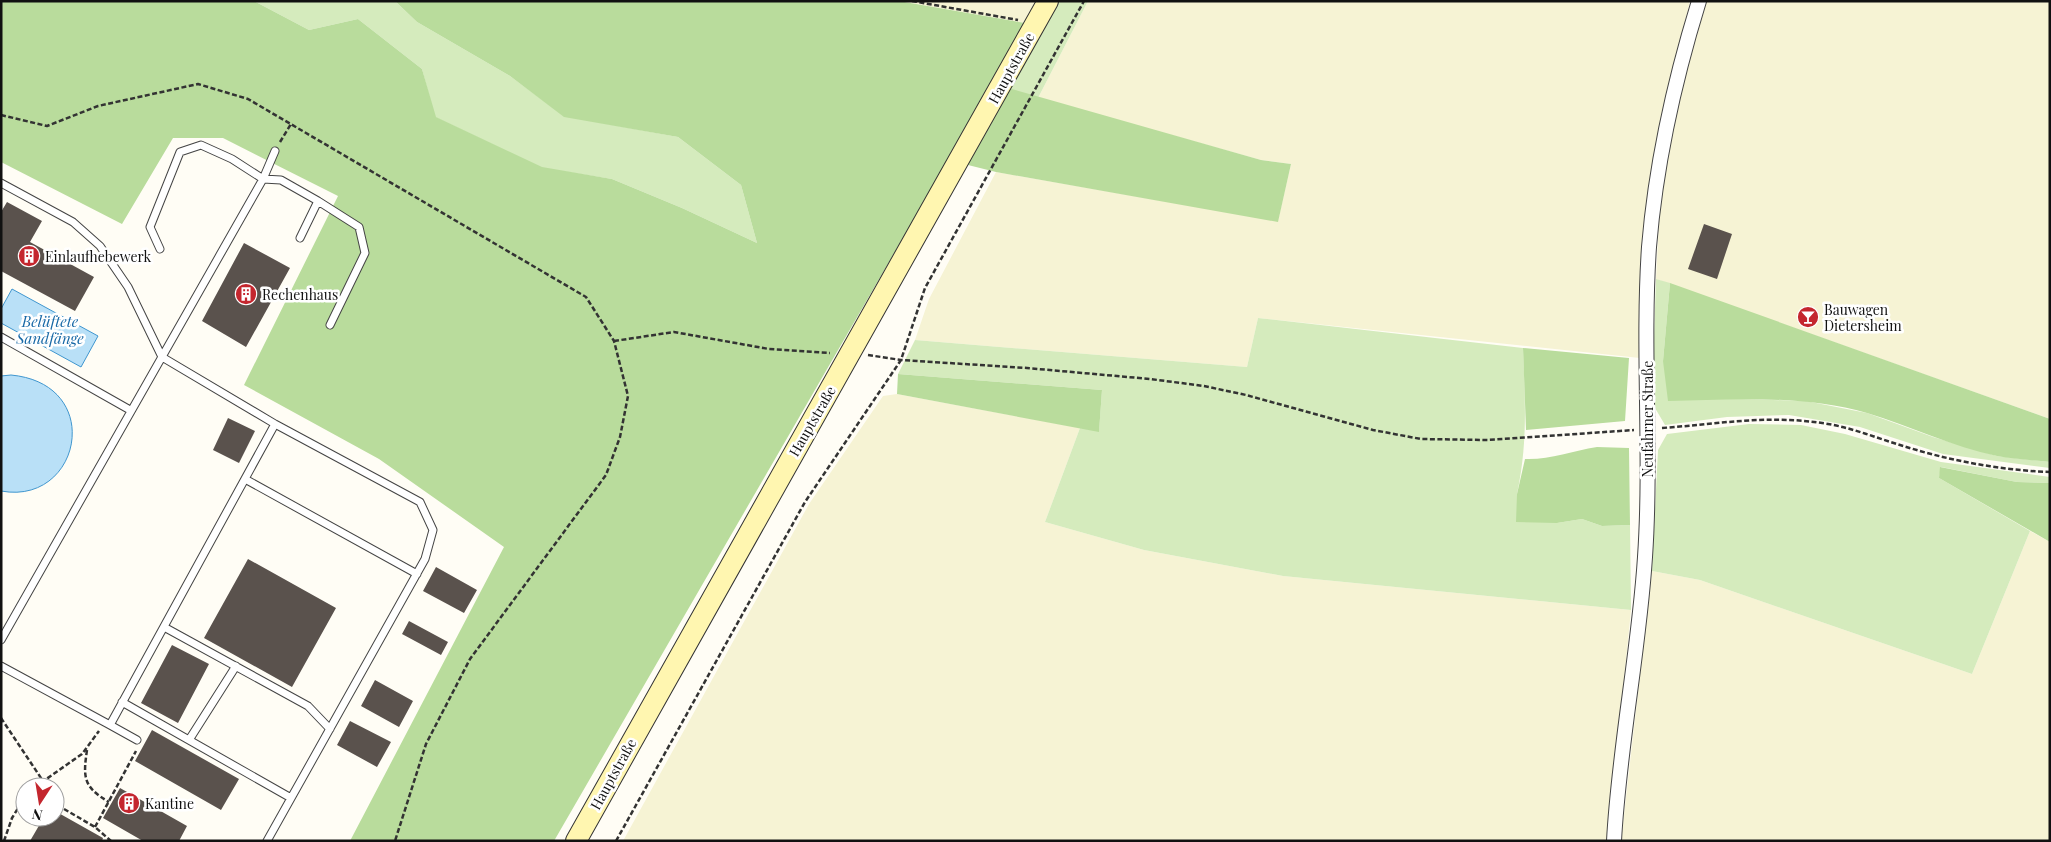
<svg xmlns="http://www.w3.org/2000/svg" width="2051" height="842" viewBox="0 0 2051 842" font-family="'Playfair Display',serif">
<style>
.farmland{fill:#f6f3d4}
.green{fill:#d5ebbd}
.forest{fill:#b9dc9c}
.water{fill:#b9e0f7;stroke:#3f96cf}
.building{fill:#5a524d}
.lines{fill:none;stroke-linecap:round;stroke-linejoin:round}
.service-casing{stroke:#444;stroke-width:9}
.minor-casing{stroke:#444;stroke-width:16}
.secondary-casing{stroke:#333;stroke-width:22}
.path{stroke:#333;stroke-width:2.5;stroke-dasharray:5 2.5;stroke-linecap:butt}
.service{stroke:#fff;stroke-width:7}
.minor{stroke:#fff;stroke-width:14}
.secondary{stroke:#fff6b0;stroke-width:20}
.labels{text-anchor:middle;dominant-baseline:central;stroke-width:5;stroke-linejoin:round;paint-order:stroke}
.street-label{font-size:14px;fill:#111;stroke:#fff}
.poi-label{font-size:14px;fill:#111;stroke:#fff;text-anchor:start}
.water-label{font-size:15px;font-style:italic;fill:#1768a6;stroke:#fff}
</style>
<rect width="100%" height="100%" fill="#fffdf5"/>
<path class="farmland" d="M899 1H1036L1025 23Z
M1088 1H1690L1665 101 1647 198 1640 358 1258 318 1247 367 915 340 929 299 996 172 1278 221 1291 164 1261 160 1038 98Z
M1706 1H2050V419L1656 279 1660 202 1670 131 1693 40Z
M897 394 1080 428 1045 522 1144 550 1283 576 1631 610 1608 841H623L809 504 883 396Z
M2030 531 2050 542V841H1621L1652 571 1700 580 1972 674Z"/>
<path class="green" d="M254 1H395L417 22 510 76 564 116 678 137 741 185 757 243 682 208 612 179 542 168 435 117 422 69 358 19 309 30Z
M1036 1H1088L1038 98 990 83Z
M1656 279 1670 283 1663 361 1744 399 1806 401 1867 413 1933 437 1997 456 2050 462V468L1943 454 1860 427 1789 415 1727 417 1665 425 1655 408 1653 366Z
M1258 318 1523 348C1525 400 1528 443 1517 494L1557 523 1582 519 1602 526 1630 525 1631 610 1283 576 1144 550 1045 522 1080 428 1099 431 1102 390 898 374 915 340 1247 367Z
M1749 424 1801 425 1845 434 1941 462 2050 477V483L2017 482 1941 467 1939 478 2030 531 1972 674 1700 580 1652 571 1658 450 1667 434Z"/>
<path class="forest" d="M1 1H254L309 30 358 19 422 69 436 117 542 167 612 179 682 208 757 243 741 185 678 137 564 117 510 76 417 22 395 1H899L1025 23 991 83 1261 160 1291 164 1278 222 996 172 948 160 554 841H350L504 547 379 459 244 385 338 196 223 138H173L122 224 1 162Z
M1670 283 2050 419V462C2032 460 2014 459 1997 456 1952 447 1911 426 1867 413 1803 395 1734 399 1668 401L1663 361Z
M1523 348 1629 358 1625 421 1526 430Z
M898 374 1102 390 1099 432 897 394Z
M1597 447 1629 448 1630 525 1602 526 1582 519 1557 523 1516 522 1517 494 1525 459C1549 460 1572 451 1597 447Z
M1940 467 2017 482 2050 483V542L1939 478Z"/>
<path class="water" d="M12 289 98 336 81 367 1 323V309Z
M11 375C106 384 81 506 1 491V376Z"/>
<path class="building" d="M7 202 42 221 30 242 94 277 75 311 1 271V212Z
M1704 224 1732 234 1717 279 1688 269Z
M244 243 290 268 246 347 202 321Z
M228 418 255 431 239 463 213 450Z
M248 559 336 608 292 687 204 638Z
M436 567 477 590 464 613 423 591Z
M409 621 448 642 441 655 402 634Z
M172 645 209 664 178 723 141 703Z
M375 680 413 701 399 727 361 706Z
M350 721 391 742 377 767 337 745Z
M152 730 239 779 221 810 135 761Z
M120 788 187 826 179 841H143L103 818Z
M55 811 103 838 102 841H30L44 817H55Z"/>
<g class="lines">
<g class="service-casing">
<path id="service" d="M1 183 73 222 100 246 128 287 162 357 275 424 420 502 433 530 425 559 267 841
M318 201 359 227 365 253 330 325
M160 249 150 227 180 152 201 145 232 159 263 179 275 151
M1 337 130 410
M245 479 417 574
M164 627 308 706 330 729
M1 640C87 486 176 333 263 179L281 180 318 201 300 238
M1 666 110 725 275 424
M122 702 291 798
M110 725 137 740
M189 740 236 666"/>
</g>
<g class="minor-casing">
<path id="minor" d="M1614 841C1619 746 1639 652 1645 557 1652 454 1642 350 1649 247 1656 162 1674 82 1699 1"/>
</g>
<g class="secondary-casing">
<path id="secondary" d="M576 841 1048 1"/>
</g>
<path class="path" d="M912 1 1018 20
M1 115 47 126 98 106 198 84 248 99 586 297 614 341 628 396 620 437 606 475 470 659 426 744 395 841
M280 142 291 124
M614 341 674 332 769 349 830 353
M868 355 901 360 1027 368 1150 379 1204 386 1246 395 1373 430 1421 439 1488 440 1634 430
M1662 428C1719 424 1770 414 1828 424 1852 428 1874 437 1897 444 1946 460 1998 470 2050 472
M1 718 47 787
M87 750C83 777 83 787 109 802
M35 787 82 754 99 731
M55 797 64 809 95 827 111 841
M95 827 136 751
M4 841 12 818 25 797
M616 841 805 502 901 360 925 288 1084 1"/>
<use href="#service" class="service"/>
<use href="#minor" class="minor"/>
<use href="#secondary" class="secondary"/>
</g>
<defs>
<g id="building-disc" transform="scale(1.125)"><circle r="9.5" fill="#c4262e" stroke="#fff"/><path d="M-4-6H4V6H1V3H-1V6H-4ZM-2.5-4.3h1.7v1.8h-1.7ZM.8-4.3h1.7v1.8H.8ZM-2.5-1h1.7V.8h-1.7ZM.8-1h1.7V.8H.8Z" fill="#fff"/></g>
<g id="bar-disc" transform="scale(1.125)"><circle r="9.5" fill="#c4262e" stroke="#fff"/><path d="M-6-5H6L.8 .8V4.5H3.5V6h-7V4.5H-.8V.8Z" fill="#fff"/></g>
</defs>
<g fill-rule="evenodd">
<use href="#building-disc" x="29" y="256"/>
<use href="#building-disc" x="246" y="294"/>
<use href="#bar-disc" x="1808" y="317"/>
<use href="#building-disc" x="129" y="803"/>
</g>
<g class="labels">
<g class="street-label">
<text transform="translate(1011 68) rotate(-61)">Hauptstraße</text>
<text transform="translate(1647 419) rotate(-90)">Neufahrner Straße</text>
<text transform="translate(812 421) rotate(-60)">Hauptstraße</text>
<text transform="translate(613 774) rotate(-61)">Hauptstraße</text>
</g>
<g class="poi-label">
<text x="45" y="256">Einlaufhebewerk</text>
<text x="262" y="294">Rechenhaus</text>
<text x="1824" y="309">Bauwagen<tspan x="1824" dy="16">Dietersheim</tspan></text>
<text x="145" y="803">Kantine</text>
</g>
<g class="water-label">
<text x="50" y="321">Belüftete<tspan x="50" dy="17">Sandfänge</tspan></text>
</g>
</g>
<rect width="2051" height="842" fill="none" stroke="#111111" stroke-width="5"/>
<g transform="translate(40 802) rotate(192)"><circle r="24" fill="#ffffff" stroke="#a0a0a0"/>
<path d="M0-4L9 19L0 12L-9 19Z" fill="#c4262e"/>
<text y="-8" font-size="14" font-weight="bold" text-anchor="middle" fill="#111111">N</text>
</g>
</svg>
